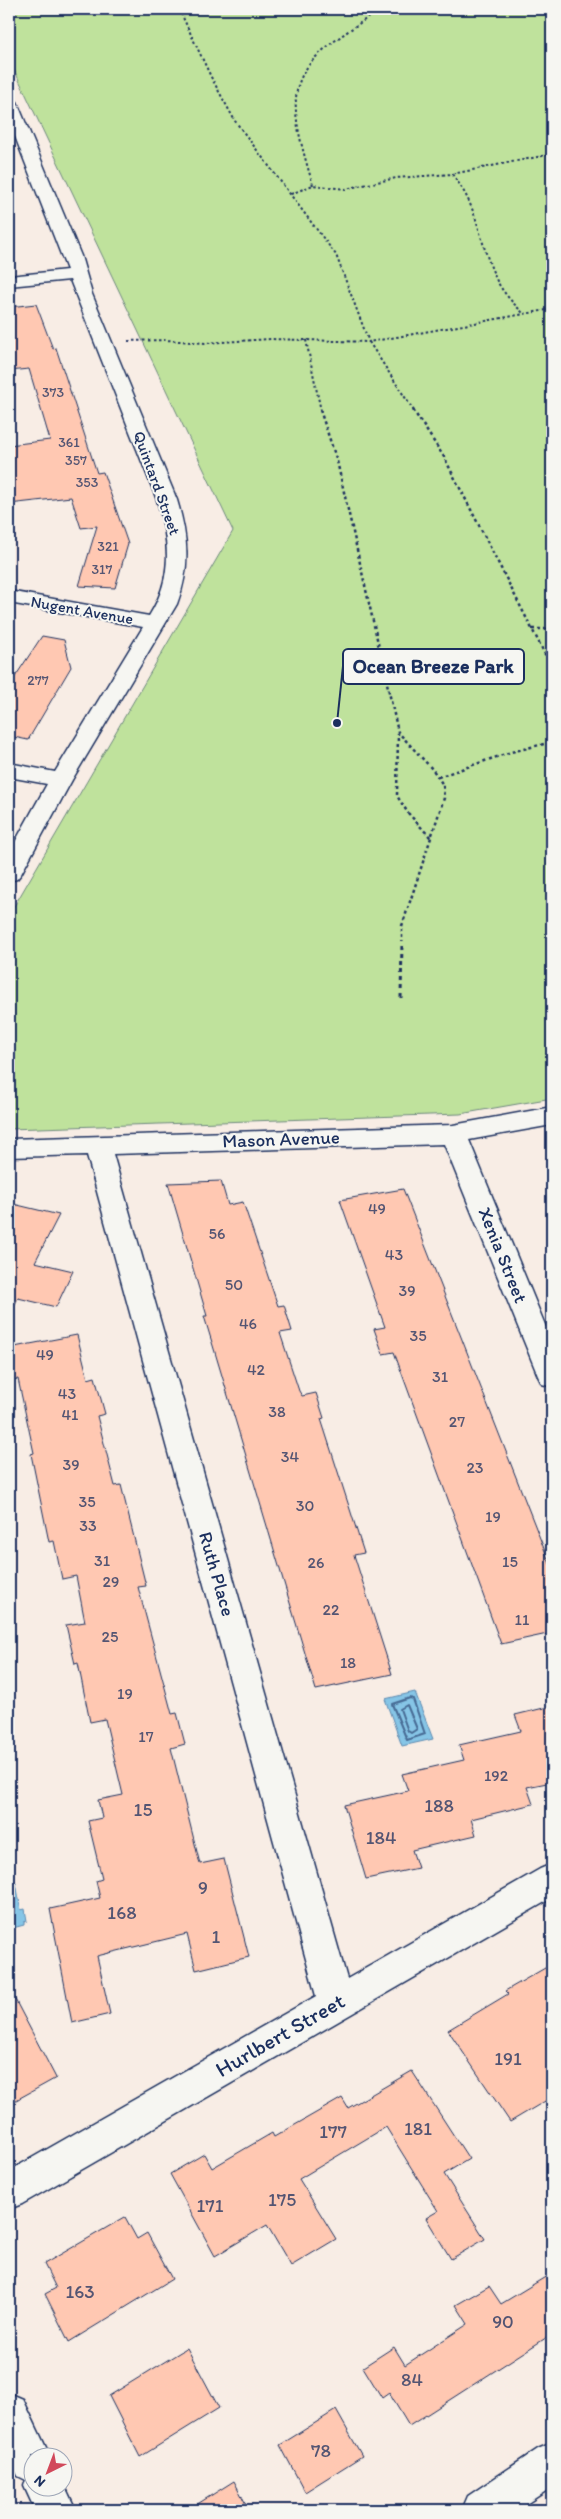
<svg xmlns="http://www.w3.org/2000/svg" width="561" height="2519" viewBox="0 0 561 2519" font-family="Itim,sans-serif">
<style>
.green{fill:#bfe29c;stroke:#6d887d}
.water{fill:#86c5e6;stroke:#5b89b0}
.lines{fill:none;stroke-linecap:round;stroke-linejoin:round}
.shore{stroke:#466b94;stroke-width:2}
.building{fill:#ffc8b2;stroke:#1b2f5e}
.minor-casing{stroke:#1b2f5e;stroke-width:3}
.path-far2{stroke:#1b2f5e;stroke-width:2;stroke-dasharray:2.5 2.5;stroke-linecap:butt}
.path-far1{stroke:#1b2f5e;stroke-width:2.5;stroke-dasharray:3 3;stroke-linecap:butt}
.path{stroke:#1b2f5e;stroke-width:3;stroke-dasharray:4 4;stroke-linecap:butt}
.minor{fill:#f6f6f2;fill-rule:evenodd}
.labels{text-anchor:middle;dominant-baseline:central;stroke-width:4;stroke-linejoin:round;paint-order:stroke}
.far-number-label{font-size:14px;fill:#545573}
.far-street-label{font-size:16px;fill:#1b2f5e;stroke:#f6f6f2}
.number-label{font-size:16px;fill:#545573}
.street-label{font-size:19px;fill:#1b2f5e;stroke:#f6f6f2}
.near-number-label{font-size:19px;fill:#545573}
.near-street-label{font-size:22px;fill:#1b2f5e;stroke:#f6f6f2}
.leader{fill:none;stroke:#1b2f5e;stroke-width:2}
.callout-dot{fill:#1b2f5e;stroke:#f6f6f2;stroke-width:2}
.callout{fill:#f6f6f2;stroke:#1b2f5e;stroke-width:2}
.callout-label{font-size:20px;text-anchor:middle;font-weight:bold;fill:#1b2f5e}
</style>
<rect width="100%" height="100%" fill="#f8ede5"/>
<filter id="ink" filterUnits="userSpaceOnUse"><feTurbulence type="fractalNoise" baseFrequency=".02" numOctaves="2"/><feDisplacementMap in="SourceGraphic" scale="10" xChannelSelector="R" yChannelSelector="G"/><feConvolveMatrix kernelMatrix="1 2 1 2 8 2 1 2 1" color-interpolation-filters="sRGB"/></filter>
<g filter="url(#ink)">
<path class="green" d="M9 9H552V1098L460 1114 9 1129V915L233 531 9 59Z"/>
<path class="water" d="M415 1692 433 1739 402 1746 385 1699Z
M16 1883 21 1910 25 1909 27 1921 24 1922V1925L9 1929V1885Z"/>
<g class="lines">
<path class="shore" d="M410 1698 413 1699 425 1734 407 1740 392 1704Z
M407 1705 417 1729 411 1733 408 1731 400 1709Z"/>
</g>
<path class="building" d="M36 304 53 349 56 348 97 473 103 472 128 544 115 588 79 586 97 526 81 528 71 497 9 504V445L50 440 29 369 9 371V307Z
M42 636 64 640 71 667 28 740 9 736V686Z
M221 1181 228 1205 243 1202 278 1306 284 1305 292 1331 280 1333 299 1391 302 1396 316 1393 324 1418 321 1419 364 1553 354 1555 392 1674 316 1690 214 1349 204 1316H207L168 1183Z
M403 1189 552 1569V1633L501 1644 394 1352 383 1354 374 1329 385 1327 340 1200Z
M9 1203 59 1215 35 1262 73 1271 56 1307 18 1298 9 1316Z
M77 1335 88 1379 95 1377 105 1414 97 1416 115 1486 121 1485 146 1586 138 1587 172 1714 177 1713 185 1744 171 1748 200 1864 224 1859 249 1957 196 1970 187 1934 97 1956 110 2014 72 2023 50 1909 100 1898 96 1881 102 1879 88 1821 102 1818 98 1800 123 1795 105 1719 90 1722 78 1663 75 1664 66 1625 85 1622 76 1576 62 1579 54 1541 49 1542 31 1454 34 1453 18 1379 13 1380 9 1348Z
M552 1706V1782L527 1787 533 1804 471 1819 476 1835 412 1850 418 1868 366 1879 344 1805 408 1791 402 1774 464 1760 459 1745 521 1731 515 1715Z
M552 1964V2097L510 2122 448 2030 508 1994 505 1991Z
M9 1988 56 2078 9 2104Z
M412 2071 469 2159 444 2174 485 2239 451 2259 426 2218 438 2211 386 2127 299 2179 336 2239 291 2266 267 2225 215 2256 170 2174 204 2154 212 2168 272 2133 274 2137 342 2098 348 2108Z
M125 2217 137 2239 147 2233 172 2279 69 2342 45 2294 56 2288 44 2264Z
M552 2273V2334L409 2426 389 2393 382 2398 363 2367 394 2347 405 2365 468 2324 456 2305 489 2286 501 2304Z
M187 2348 219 2408 140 2457 109 2396Z
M336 2410 362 2456 305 2492 280 2445Z
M234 2481 249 2510H188Z"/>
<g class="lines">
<g class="minor-casing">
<path id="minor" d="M9 97 17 102 81 256 92 294 177 500C188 537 191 567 177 604L72 780 21 874 17 879 9 881V853L47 784 9 777V763L55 772 143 627 9 603V591L149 616C173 578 170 541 157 500L70 280 9 286V276L67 270 9 121Z
M552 1107V1125L469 1140 552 1342V1387L542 1384 538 1376 444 1144 113 1154 347 1979 540 1869 552 1864V1898L22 2204 9 2209V2171L316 1996 87 1155 9 1157V1139L453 1125Z
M9 2393 23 2399 50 2456H32V2486H62V2480L76 2510H35L24 2486 26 2480 18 2476 9 2456Z
M552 2443V2487L517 2510H462L468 2496 538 2449Z"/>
</g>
<path class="path-far2" d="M452 174C481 211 478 242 497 281 504 294 514 304 524 314
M313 185C280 77 290 69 381 9
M291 194 313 185 345 189 396 178 452 174 552 154
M306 340 321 411
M128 341 166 340 205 343 271 339 369 342 336 255 235 121 211 77 179 9
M414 411 369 342 552 309"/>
<path class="path-far1" d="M320 410 337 461 398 732 433 770 443 785 444 798 402 926V942
M413 410 444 457 552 668
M532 629H552
M398 732 397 796 408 813 431 838
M438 777 511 752 552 742"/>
<path class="path" d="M401 998 402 941"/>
<use href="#minor" class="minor"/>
</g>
</g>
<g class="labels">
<g class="far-number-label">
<text x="53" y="392">373</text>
<text x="69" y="442">361</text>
<text x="76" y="460">357</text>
<text x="87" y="482">353</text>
<text x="108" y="546">321</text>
<text x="102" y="569">317</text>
<text x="38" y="680">277</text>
</g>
<g class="far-street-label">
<text transform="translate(157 483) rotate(70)">Quintard Street</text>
<text transform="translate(82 610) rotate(10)">Nugent Avenue</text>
</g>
<g class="number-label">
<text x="377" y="1208">49</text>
<text x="217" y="1233">56</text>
<text x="394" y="1254">43</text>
<text x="234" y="1284">50</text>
<text x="407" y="1290">39</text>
<text x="248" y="1323">46</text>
<text x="418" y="1335">35</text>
<text x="45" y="1354">49</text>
<text x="256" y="1369">42</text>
<text x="440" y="1376">31</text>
<text x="67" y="1393">43</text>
<text x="277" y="1411">38</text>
<text x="70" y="1414">41</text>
<text x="457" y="1421">27</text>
<text x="290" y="1456">34</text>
<text x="71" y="1464">39</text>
<text x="475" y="1467">23</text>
<text x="87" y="1501">35</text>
<text x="305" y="1505">30</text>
<text x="493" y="1516">19</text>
<text x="88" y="1525">33</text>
<text x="102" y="1560">31</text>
<text x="510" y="1561">15</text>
<text x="316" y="1562">26</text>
<text x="111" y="1581">29</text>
<text x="331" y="1609">22</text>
<text x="522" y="1619">11</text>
<text x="110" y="1636">25</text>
<text x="348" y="1662">18</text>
<text x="125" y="1693">19</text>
<text x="146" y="1736">17</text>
<text x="496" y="1775">192</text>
</g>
<g class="street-label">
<text transform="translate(281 1139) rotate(-2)">Mason Avenue</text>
<text transform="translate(503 1255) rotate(68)">Xenia Street</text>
<text transform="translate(217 1574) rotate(74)">Ruth Place</text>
</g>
<g class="near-number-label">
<text x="439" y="1805">188</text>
<text x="143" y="1809">15</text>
<text x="381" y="1837">184</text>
<text x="203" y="1887">9</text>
<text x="122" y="1912">168</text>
<text x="216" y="1936">1</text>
<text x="508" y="2058">191</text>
<text x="418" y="2128">181</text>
<text x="333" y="2131">177</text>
<text x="282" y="2199">175</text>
<text x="210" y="2205">171</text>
<text x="80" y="2291">163</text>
<text x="503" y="2321">90</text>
<text x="412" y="2379">84</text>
<text x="321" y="2450">78</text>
</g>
<g class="near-street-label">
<text transform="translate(280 2035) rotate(-30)">Hurlbert Street</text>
</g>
</g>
<path class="leader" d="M337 723L343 666"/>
<circle class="callout-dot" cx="337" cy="723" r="5"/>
<rect class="callout" x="343" y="649" width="181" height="35" rx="5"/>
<g class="callout-label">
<text x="433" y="673">Ocean Breeze Park</text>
</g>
<rect width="561" height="2519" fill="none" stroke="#f6f6f2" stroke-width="30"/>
<rect x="15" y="15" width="531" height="2489" fill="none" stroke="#1b2f5e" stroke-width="2" filter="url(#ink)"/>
<g transform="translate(48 2472) rotate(222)"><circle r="24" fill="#f6f6f2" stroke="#9ea6b7"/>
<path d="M0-4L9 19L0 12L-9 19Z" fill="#d1495b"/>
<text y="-8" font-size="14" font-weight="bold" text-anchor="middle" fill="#1b2f5e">N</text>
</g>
</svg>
